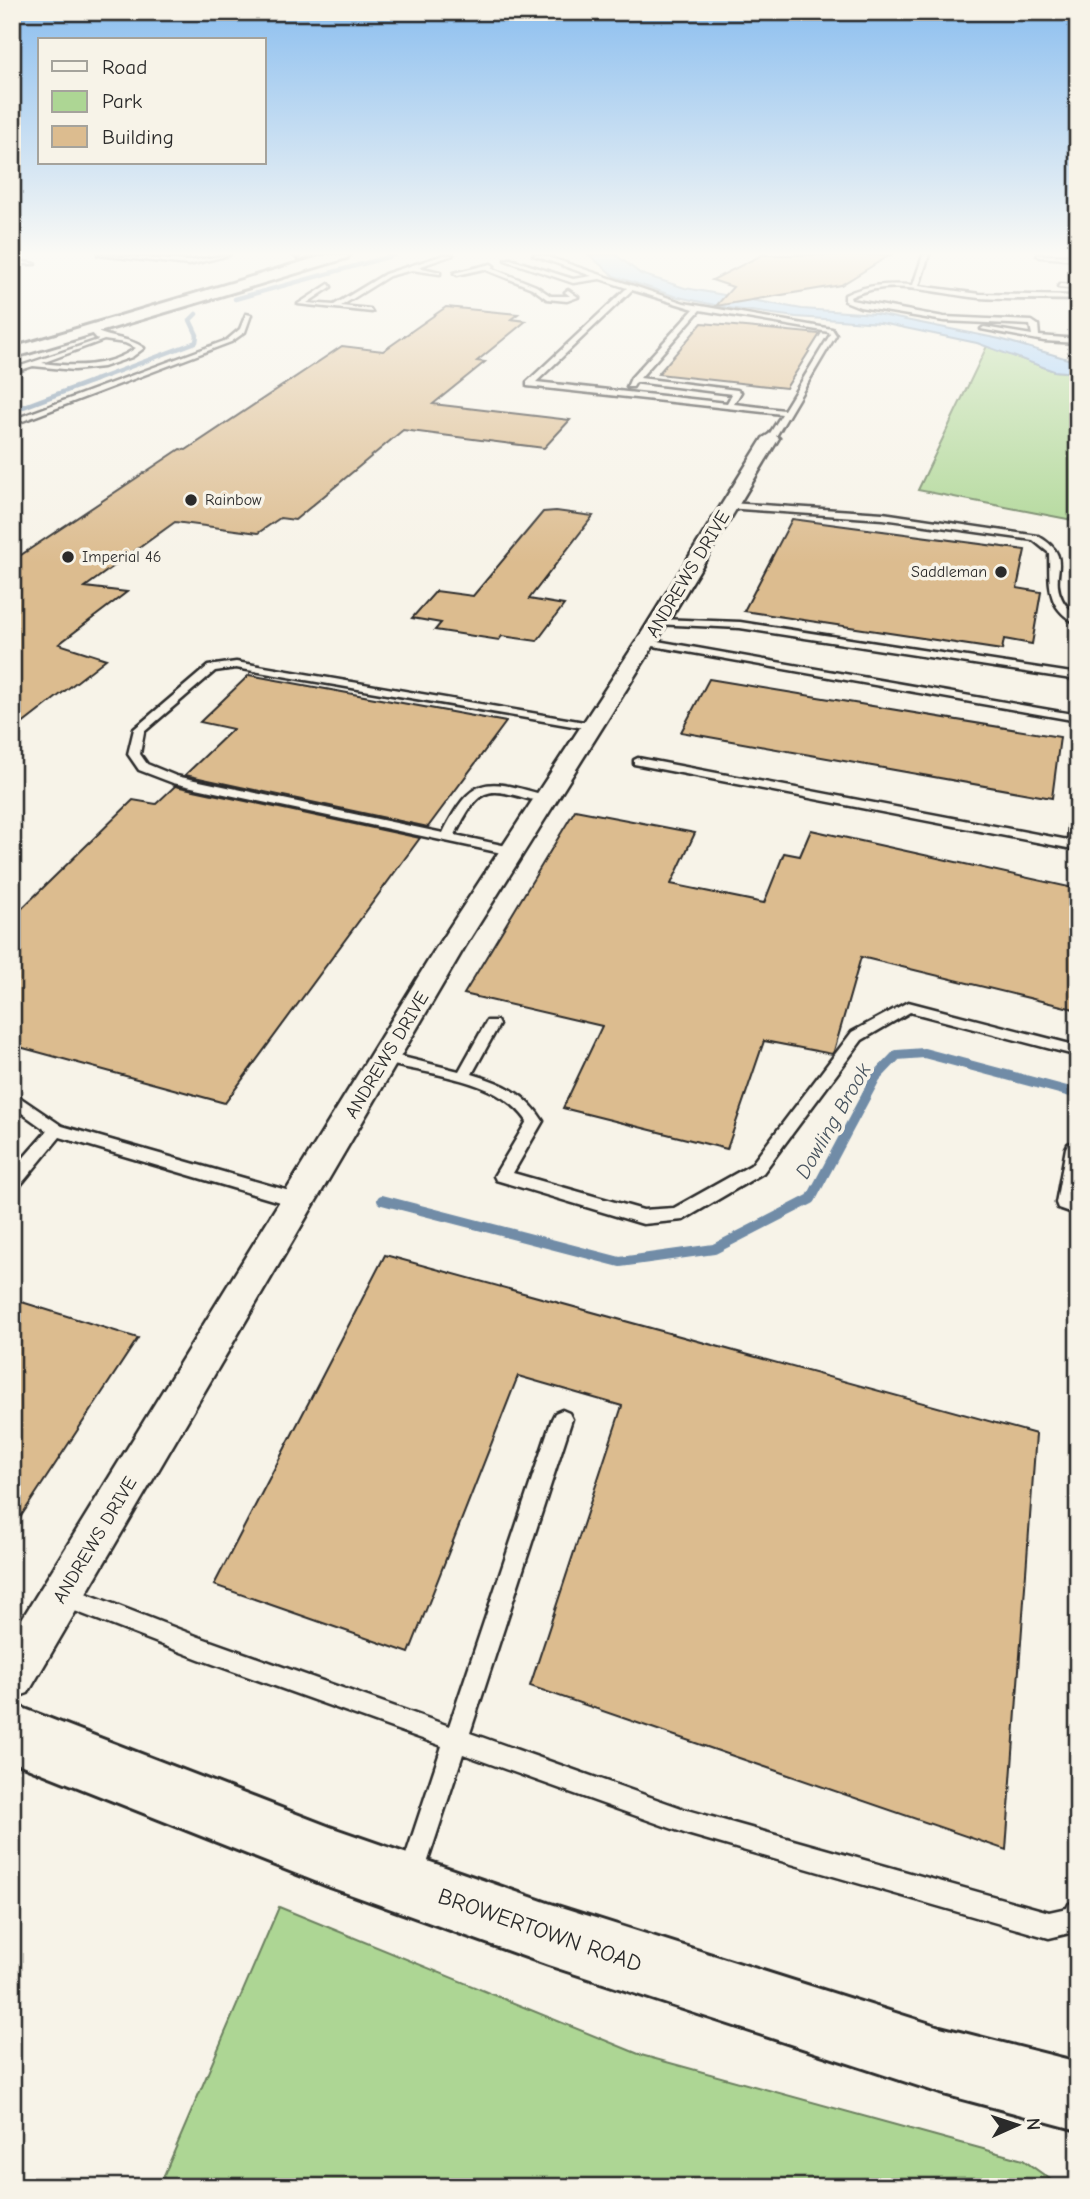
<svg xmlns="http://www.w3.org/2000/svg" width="1090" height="2199" viewBox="0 0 1090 2199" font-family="'Comic Neue',sans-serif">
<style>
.green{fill:#add694;stroke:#6c8060;stroke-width:2}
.water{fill:#9fcdfa;stroke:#718ca7;stroke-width:2}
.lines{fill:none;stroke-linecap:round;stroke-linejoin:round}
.stream-far2{stroke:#718ca7;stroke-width:4.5}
.stream-far1{stroke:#718ca7;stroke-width:5}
.stream{stroke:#718ca7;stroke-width:10}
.building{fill:#dcbc8f;stroke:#2b2b2b;stroke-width:2}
.service-casing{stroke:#2b2b2b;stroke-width:5}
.minor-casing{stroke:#2b2b2b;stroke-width:5}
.tertiary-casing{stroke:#2b2b2b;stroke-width:6}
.trunk-casing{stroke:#2b2b2b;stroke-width:6}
.service{fill:#f7f3e8;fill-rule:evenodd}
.minor{fill:#f7f3e8;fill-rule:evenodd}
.tertiary{fill:#f7f3e8;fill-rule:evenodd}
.trunk{fill:#f7f3e8;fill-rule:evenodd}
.poi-dot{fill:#2b2b2b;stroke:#f7f3e8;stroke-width:2.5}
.labels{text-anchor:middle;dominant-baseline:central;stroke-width:7;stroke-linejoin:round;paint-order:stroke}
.far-poi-label{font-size:16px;fill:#2b2b2b;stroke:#f7f3e8;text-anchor:start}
.street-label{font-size:19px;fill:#2b2b2b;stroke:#f7f3e8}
.water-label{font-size:21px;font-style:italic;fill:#48545f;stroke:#f7f3e8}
.near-street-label{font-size:23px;fill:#2b2b2b;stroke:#f7f3e8}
</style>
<rect width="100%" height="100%" fill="#f7f3e8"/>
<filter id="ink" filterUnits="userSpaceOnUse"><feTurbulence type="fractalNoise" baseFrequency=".0143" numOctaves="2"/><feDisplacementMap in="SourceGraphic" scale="14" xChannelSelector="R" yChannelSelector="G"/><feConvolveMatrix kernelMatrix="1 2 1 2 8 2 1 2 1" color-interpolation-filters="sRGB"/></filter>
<g filter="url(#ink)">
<path class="green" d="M987 346 1054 371 1078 373V521L918 490Z
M279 1907 641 2055 1023 2160 1061 2187H159Z"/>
<path class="water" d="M589 255H616L641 274 685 288 802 309 876 314 1000 339 1078 362V373L1054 371 977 343 881 323 796 317 728 308 674 296 614 276Z"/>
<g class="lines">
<path class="stream-far2" d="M235 299 395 255
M90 382 196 342 197 335 190 320 196 314"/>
<path class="stream-far1" d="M12 411 95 380"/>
<path class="stream" d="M382 1200 620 1262 714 1249 811 1199 876 1077 897 1055 924 1053 1078 1094"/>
</g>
<path class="building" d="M762 255H890L841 285 716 306 733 287 712 280Z
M446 307 518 314 511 319 526 321 477 361 485 362 433 404 570 420 544 448 403 430 295 520 280 518 258 533 175 522 85 587 127 592 59 644 106 659 12 732V561L180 449 186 450 342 346 383 351Z
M702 323 820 334 786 388 658 374Z
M556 511 593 516 529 599 564 605 537 641 502 636 499 640 435 630 441 623 412 618 436 591 473 596 543 512Z
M792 519 1025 550 1017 588 1041 592 1032 644 1004 639 1002 650 744 611Z
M249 675 506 722 428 827 185 775 233 729 200 722Z
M709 679 1060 737 1052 798 681 732Z
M175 786 420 838 225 1103 12 1045V918L133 800 156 804Z
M575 810 695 833 671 884 764 903 784 853 800 856 811 830 1078 889V1010L861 957 834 1051 832 1054 764 1041 727 1149 563 1108 602 1026 464 994Z
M385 1255 1036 1434 1006 1850 530 1686 622 1406 518 1376 409 1653 214 1585Z
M12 1299 138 1338 12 1530Z"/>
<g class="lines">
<g class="service-casing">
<path id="service" d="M98 255 189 261 229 255 189 265Z
M294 255H300V256L297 258Z
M444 255H453L418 267 440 272V274L412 270 389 276 341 306 370 309 372 312 298 304 329 284 331 287 307 303 334 305 385 274Z
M533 255H542L684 303 832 329 836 335 775 438 771 440 767 438 782 414 527 386V382L627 288 600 279 573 283 505 260 510 259 573 279 592 276ZM632 290 694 309 631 378 627 387H633L636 382 732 394 727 403 536 382ZM700 310 829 332 830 335 784 410 734 404 741 392 737 390 640 378Z
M923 255H929L919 286 980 294 1078 296V300C1045 299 1012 300 979 298 936 294 891 277 850 297L851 300 944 317 1032 321 1038 325 1039 336 1078 339V343L1044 341 981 329 984 327 1032 335 1030 325 944 321 860 307 845 301V295C867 284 889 284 913 285Z
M1037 255 1078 256V260L1040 257Z
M12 260 35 264H12Z
M491 264 494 266 491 268 536 286 551 296H570L565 292 568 290 578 297 567 301 547 299 532 288 484 269 457 275 454 273Z
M1060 284 1078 285V289L1058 287Z
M246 314 251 315 245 332 231 342 12 425V420L227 340 240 329Z
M95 331C111 339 129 337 144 348L132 357 103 367 74 370 33 366 12 373V369L98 340 92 333ZM104 340 125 343 136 348C108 368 74 367 42 363Z
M12 336 18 337 19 338 12 340Z
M729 503 883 513 1038 536C1076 558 1048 572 1062 599 1065 606 1072 611 1078 615V624C1045 608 1050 584 1049 553L1033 540 883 519 726 508V504Z
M658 619 740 622 1078 674V680L740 628 654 624V620Z
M646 639 1078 715V721L642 644V640Z
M236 662 590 723 596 726 590 729 236 668 215 671 144 732 140 754 147 764 176 776 443 833C474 771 488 780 548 796L550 799 544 803C488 789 483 779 455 835L516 848V854L511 855 173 783 139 770 128 754 134 729 208 666Z
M638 758 1068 840 1072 792 1078 788V850L634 764V760Z
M908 1002 1078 1046V1056L910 1012 862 1040 763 1173 683 1220 643 1224 496 1180 494 1176 527 1121C497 1077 428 1075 381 1062L378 1058 386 1053 459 1071 487 1021H497L499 1025 472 1074C502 1083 526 1093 543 1121L513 1173 643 1210 674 1208 751 1165 852 1032Z
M12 1092 62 1126 300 1194 306 1196 308 1201 306 1206 300 1208 60 1137 18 1188 12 1189V1171L47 1131 12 1106Z
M1078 1141V1173L1073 1199 1078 1201V1215L1058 1208 1056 1203 1066 1148 1068 1144Z
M562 1410 569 1413 572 1419 470 1733 687 1810 1049 1912 1067 1908 1069 1904 1078 1900V1931L1049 1938 687 1834 463 1754 423 1876 420 1885 411 1888 402 1885 399 1876 442 1746 199 1659 54 1603 51 1595 54 1587 62 1584 199 1637 449 1726 552 1419 555 1413Z"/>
</g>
<g class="minor-casing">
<path id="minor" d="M771 433 779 438 656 642 464 948 28 1693 12 1699V1635L436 948 636 642 763 438Z"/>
</g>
<g class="tertiary-casing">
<path id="tertiary" d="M12 1704 330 1827 548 1903 940 2027 1078 2062V2130L940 2093 548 1965 330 1887 12 1761Z"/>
</g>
<g class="trunk-casing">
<path id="trunk" d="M326 255H349L347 258 12 358V348Z"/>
</g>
<use href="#service" class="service"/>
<use href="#minor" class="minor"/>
<use href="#tertiary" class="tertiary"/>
<use href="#trunk" class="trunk"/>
</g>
</g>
<linearGradient id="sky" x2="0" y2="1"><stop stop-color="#8bbeef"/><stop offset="0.45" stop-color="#fbfaf5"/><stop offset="1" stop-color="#fbfaf5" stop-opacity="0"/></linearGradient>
<rect width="1090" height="563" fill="url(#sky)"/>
<g class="poi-dot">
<circle cx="191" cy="500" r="7"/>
<circle cx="68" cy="557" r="7"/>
<circle cx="1001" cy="572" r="7"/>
</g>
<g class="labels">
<g class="far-poi-label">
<text x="205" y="500">Rainbow</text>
<text x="82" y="557">Imperial 46</text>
<text x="987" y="572" text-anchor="end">Saddleman</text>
</g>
<g class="street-label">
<text transform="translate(688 574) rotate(-59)">ANDREWS DRIVE</text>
<text transform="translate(387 1055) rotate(-59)">ANDREWS DRIVE</text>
<text transform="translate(95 1540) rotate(-59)">ANDREWS DRIVE</text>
</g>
<g class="water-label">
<text transform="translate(833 1121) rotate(-60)">Dowling Brook</text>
</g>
<g class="near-street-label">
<text transform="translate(540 1930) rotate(19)">BROWERTOWN ROAD</text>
</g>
</g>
<rect width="1090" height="2199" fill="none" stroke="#f7f3e8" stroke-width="42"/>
<rect x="21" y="21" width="1048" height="2157" fill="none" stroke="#2b2b2b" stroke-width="2.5" filter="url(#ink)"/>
<rect x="38" y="38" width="228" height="126" fill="#f7f3e8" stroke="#a5a39c" stroke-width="2"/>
<rect x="52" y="61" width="35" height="10" fill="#f7f3e8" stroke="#a5a39c" stroke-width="2"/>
<text x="102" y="74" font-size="21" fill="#2b2b2b">Road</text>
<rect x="52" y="91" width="35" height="21" fill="#add694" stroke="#a5a39c" stroke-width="2"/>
<text x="102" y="108" font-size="21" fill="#2b2b2b">Park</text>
<rect x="52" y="126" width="35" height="21" fill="#dcbc8f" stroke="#a5a39c" stroke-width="2"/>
<text x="102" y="144" font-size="21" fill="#2b2b2b">Building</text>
<g transform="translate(1017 2125) rotate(87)" stroke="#f7f3e8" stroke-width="5" paint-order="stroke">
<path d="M0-5L12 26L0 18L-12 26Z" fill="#2b2b2b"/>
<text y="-10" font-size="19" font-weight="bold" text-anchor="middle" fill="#2b2b2b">N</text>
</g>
</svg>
